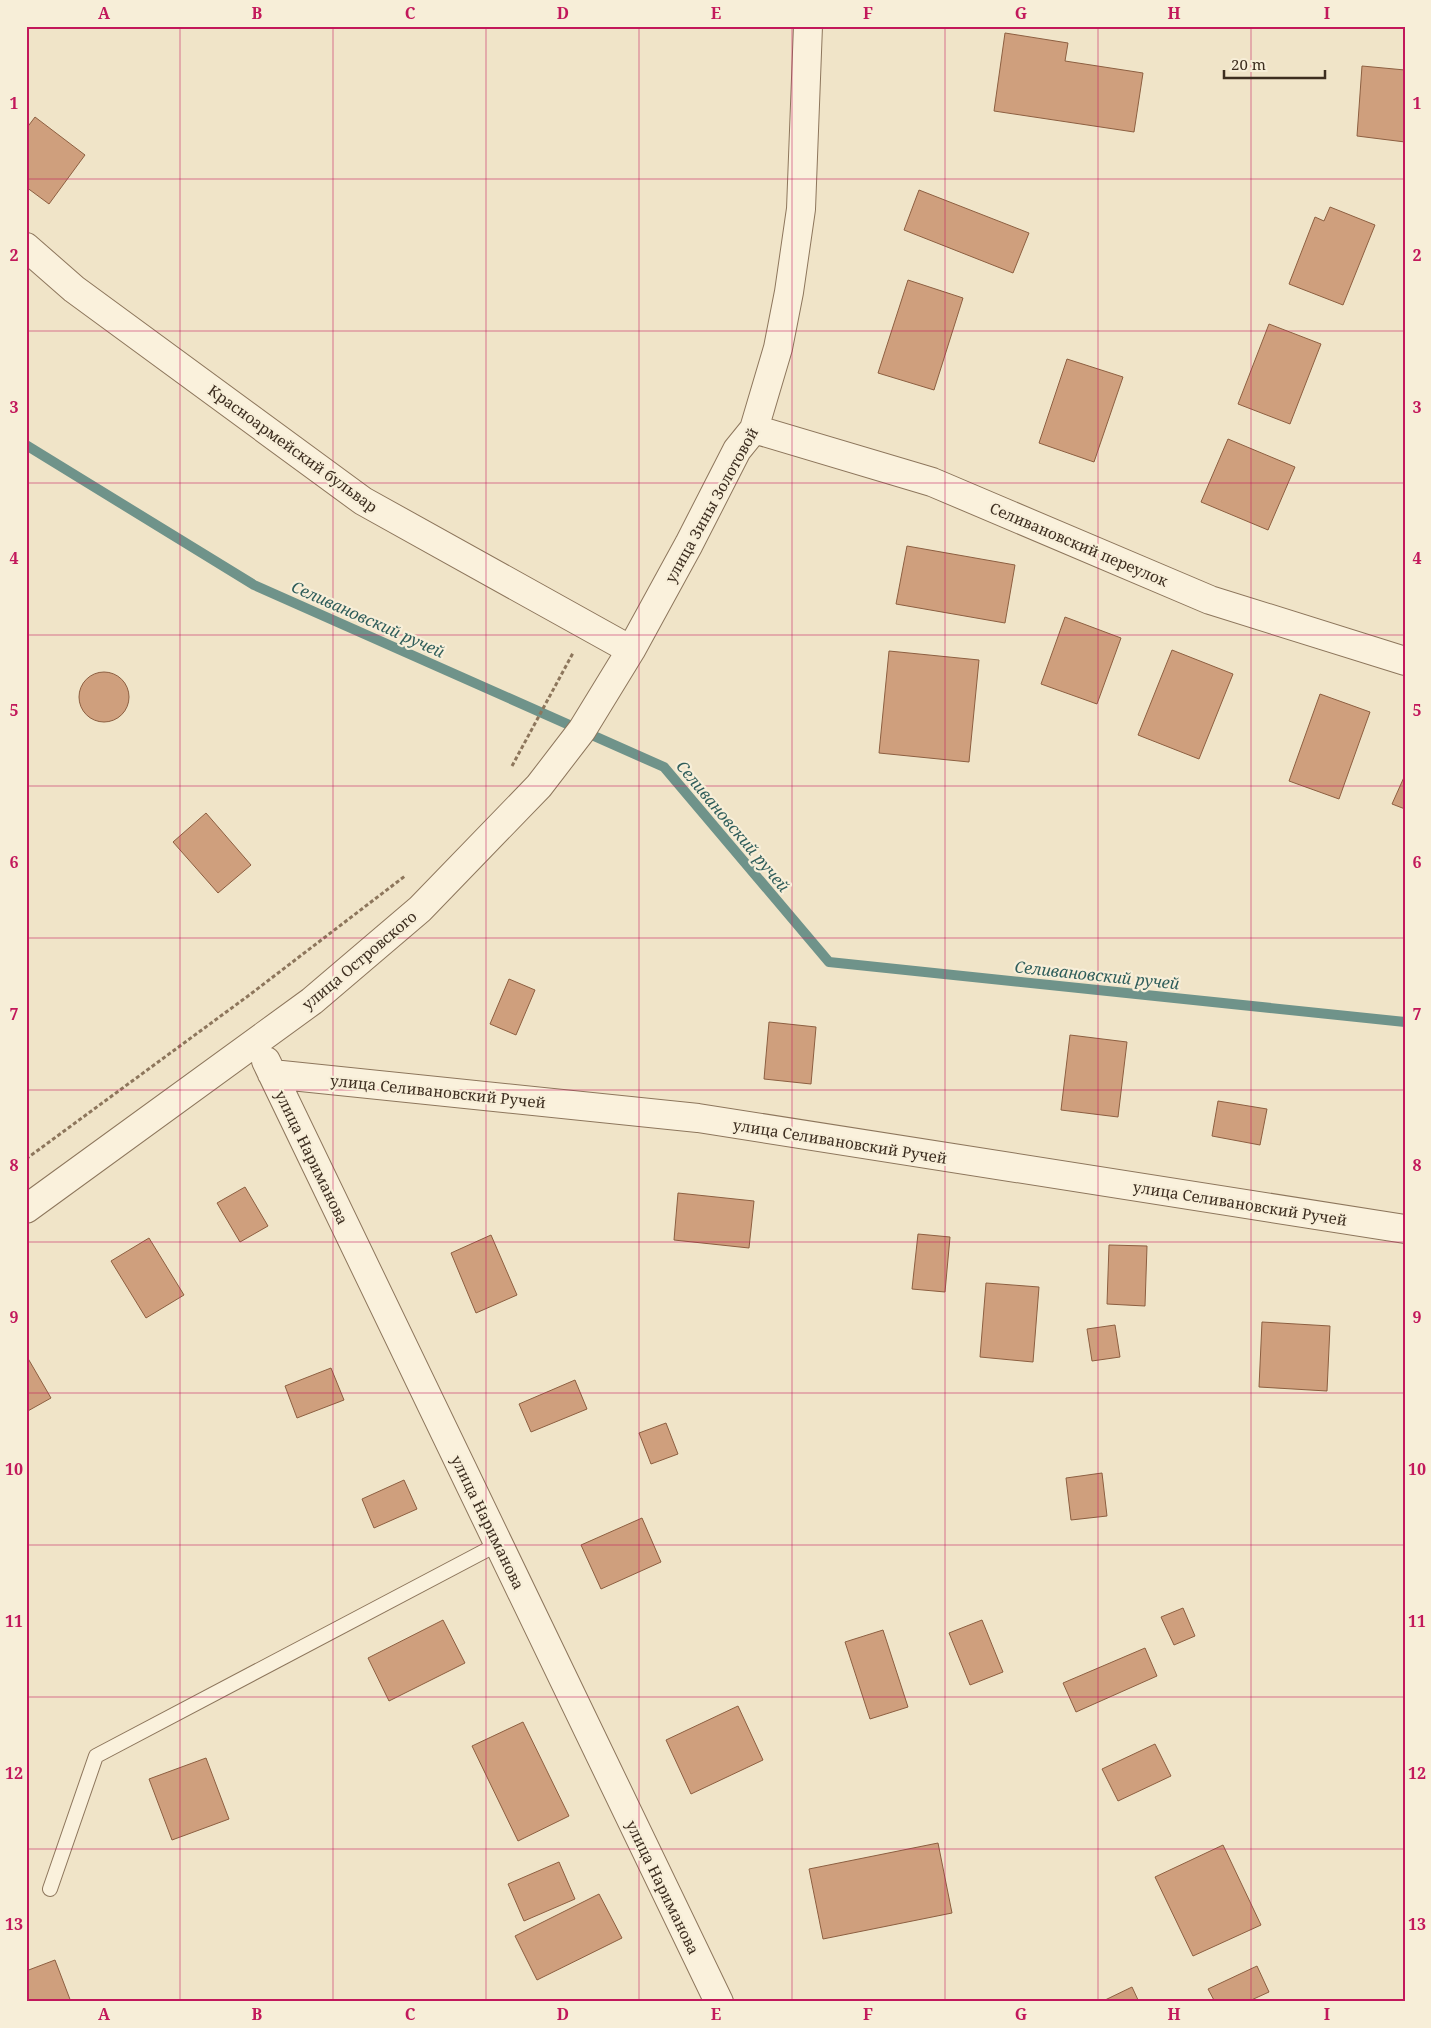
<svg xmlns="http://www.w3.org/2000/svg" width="1431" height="2028" viewBox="0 0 1431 2028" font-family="'Noto Serif',serif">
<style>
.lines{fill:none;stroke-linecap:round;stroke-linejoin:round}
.stream{stroke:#6f938a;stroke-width:10}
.building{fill:#cf9f7d;stroke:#8d5f41}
.service-casing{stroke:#8d765c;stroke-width:16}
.minor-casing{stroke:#8d765c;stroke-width:30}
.path{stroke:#8d765c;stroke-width:3;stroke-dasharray:4 2.5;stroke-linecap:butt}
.service{stroke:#faf1dc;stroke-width:14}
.minor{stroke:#faf1dc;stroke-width:28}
.grid{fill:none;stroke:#c2185b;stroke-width:1;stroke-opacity:0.55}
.labels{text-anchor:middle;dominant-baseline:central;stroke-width:4.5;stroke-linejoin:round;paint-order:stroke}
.street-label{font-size:15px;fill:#3d2e20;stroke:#f7eed8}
.water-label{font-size:16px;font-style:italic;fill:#2f5d5a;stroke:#f7eed8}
.neatline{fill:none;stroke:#c2185b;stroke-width:2}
.grid-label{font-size:16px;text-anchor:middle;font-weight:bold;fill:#c2185b}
</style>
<rect width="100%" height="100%" fill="#f0e4c8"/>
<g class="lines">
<path class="stream" d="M26 445 254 585 664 767 829 962 1405 1022"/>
</g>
<path class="building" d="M1005 33 1068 43 1065 61 1143 73 1134 132 994 111Z
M1362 66 1405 70V142L1357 136Z
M35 117 85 155 49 204 26 187V129Z
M919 190 1029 233 1013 273 904 230Z
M1330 207 1375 225 1343 305 1289 284 1315 217 1324 221Z
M908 280 963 298 934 390 878 373Z
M1269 324 1321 344 1290 424 1238 404Z
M1067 359 1123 377 1094 462 1039 443Z
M1228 439 1295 467 1268 530 1201 502Z
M907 546 1015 565 1005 623 896 604Z
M1065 617 1121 638 1097 704 1041 684Z
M1172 650 1233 674 1199 759 1138 735Z
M889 651 979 660 969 762 879 753Z
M79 697a25 25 0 1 1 50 0a25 25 0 1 1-50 0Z
M1320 694 1370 712 1339 799 1289 781Z
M1405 775V809L1392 804Z
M206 813 251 865 218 893 173 842Z
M509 979 535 990 516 1035 490 1024Z
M769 1022 816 1027 811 1084 764 1079Z
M1070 1035 1127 1042 1118 1117 1061 1110Z
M1218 1101 1267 1109 1260 1145 1212 1136Z
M245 1187 268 1226 240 1242 217 1203Z
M678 1193 754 1201 749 1248 674 1240Z
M918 1234 950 1237 945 1292 912 1289Z
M491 1235 517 1295 476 1313 451 1253Z
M149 1238 184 1295 146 1318 111 1261Z
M1109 1245 1147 1246 1145 1306 1107 1304Z
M986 1283 1039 1287 1033 1362 980 1357Z
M1262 1322 1330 1326 1327 1391 1259 1387Z
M1115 1325 1120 1357 1092 1361 1087 1329Z
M26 1355 51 1398 26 1412Z
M331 1368 344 1400 297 1418 285 1386Z
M575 1380 587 1409 531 1432 519 1404Z
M666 1423 678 1454 651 1464 639 1433Z
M1102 1473 1107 1516 1071 1520 1066 1478Z
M404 1480 417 1509 374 1528 362 1499Z
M642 1518 661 1562 601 1589 581 1545Z
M1183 1608 1195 1636 1174 1645 1161 1617Z
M443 1620 465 1663 389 1701 368 1658Z
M982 1620 1003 1672 970 1685 949 1633Z
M883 1630 908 1707 870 1719 845 1642Z
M1145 1648 1157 1676 1076 1712 1063 1683Z
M738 1706 763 1760 691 1794 666 1740Z
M523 1722 569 1816 518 1841 472 1746Z
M1155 1744 1171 1776 1118 1801 1102 1769Z
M206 1758 229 1819 172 1840 149 1779Z
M938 1843 952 1913 823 1939 809 1869Z
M1223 1845 1261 1925 1193 1956 1155 1877Z
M559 1862 575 1899 524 1921 508 1884Z
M599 1894 622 1938 537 1980 515 1936Z
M55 1960 71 2002H26V1971Z
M1257 1966 1269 1992 1247 2002H1215L1208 1989Z
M1132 1987 1139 2002H1104L1103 2001Z"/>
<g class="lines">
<g class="service-casing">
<path id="service" d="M50 1889 96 1756 498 1544"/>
</g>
<g class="minor-casing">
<path id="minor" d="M26 247 74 289 363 501 631 650
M754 429 932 482 1210 600 1405 661
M266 1061 719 2002
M272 1074 698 1118 1405 1229
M26 1209 312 1001 420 909 539 786 582 730 631 650 689 544 737 450 754 429 778 348 789 292 801 209 808 26"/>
</g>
<path class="path" d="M512 766 573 653
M26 1159 248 996 405 876"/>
<use href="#service" class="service"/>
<use href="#minor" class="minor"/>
</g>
<path class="grid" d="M180 26V2002M333 26V2002M486 26V2002M639 26V2002M792 26V2002M945 26V2002M1098 26V2002M1251 26V2002M26 179H1405M26 331H1405M26 483H1405M26 635H1405M26 786H1405M26 938H1405M26 1090H1405M26 1242H1405M26 1393H1405M26 1545H1405M26 1697H1405M26 1849H1405"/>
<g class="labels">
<g class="street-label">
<text transform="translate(293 448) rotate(36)">Красноармейский бульвар</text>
<text transform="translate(711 505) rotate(-61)">улица Зины Золотовой</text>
<text transform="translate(1079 544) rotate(23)">Селивановский переулок</text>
<text transform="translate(359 960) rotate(-40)">улица Островского</text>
<text transform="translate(438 1091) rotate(6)">улица Селивановский Ручей</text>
<text transform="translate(840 1141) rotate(9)">улица Селивановский Ручей</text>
<text transform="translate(312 1157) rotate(64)">улица Нариманова</text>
<text transform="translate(1240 1203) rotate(9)">улица Селивановский Ручей</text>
<text transform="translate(488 1522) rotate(64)">улица Нариманова</text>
<text transform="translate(663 1887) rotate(64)">улица Нариманова</text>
</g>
<g class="water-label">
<text transform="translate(368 619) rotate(24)">Селивановский ручей</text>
<text transform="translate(733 826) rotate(50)">Селивановский ручей</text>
<text transform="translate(1097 975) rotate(6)">Селивановский ручей</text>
</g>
</g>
<rect width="1431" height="2028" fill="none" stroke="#f7eed8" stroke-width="55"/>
<path d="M1224 70v8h101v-8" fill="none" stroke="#3d2e20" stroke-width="2.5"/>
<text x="1231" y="70" font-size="15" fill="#3d2e20" stroke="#f7eed8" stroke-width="4" paint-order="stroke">20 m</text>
<rect x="28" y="28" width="1376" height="1972" class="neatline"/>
<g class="grid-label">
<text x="104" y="19">A</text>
<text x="257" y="19">B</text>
<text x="410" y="19">C</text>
<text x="563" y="19">D</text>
<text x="716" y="19">E</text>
<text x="868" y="19">F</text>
<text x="1021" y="19">G</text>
<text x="1174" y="19">H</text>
<text x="1327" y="19">I</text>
<text x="14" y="109">1</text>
<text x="1417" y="109">1</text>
<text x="14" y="261">2</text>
<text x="1417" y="261">2</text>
<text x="14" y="413">3</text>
<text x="1417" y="413">3</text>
<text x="14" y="564">4</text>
<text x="1417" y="564">4</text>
<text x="14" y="716">5</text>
<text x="1417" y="716">5</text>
<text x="14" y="868">6</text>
<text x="1417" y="868">6</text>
<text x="14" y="1020">7</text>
<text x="1417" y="1020">7</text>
<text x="14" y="1171">8</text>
<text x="1417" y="1171">8</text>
<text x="14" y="1323">9</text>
<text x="1417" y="1323">9</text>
<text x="14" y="1475">10</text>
<text x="1417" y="1475">10</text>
<text x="14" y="1627">11</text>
<text x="1417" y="1627">11</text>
<text x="14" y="1779">12</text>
<text x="1417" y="1779">12</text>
<text x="14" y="1930">13</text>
<text x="1417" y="1930">13</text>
<text x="104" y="2020">A</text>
<text x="257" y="2020">B</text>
<text x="410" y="2020">C</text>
<text x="563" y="2020">D</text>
<text x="716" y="2020">E</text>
<text x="868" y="2020">F</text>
<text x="1021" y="2020">G</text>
<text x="1174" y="2020">H</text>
<text x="1327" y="2020">I</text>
</g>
</svg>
